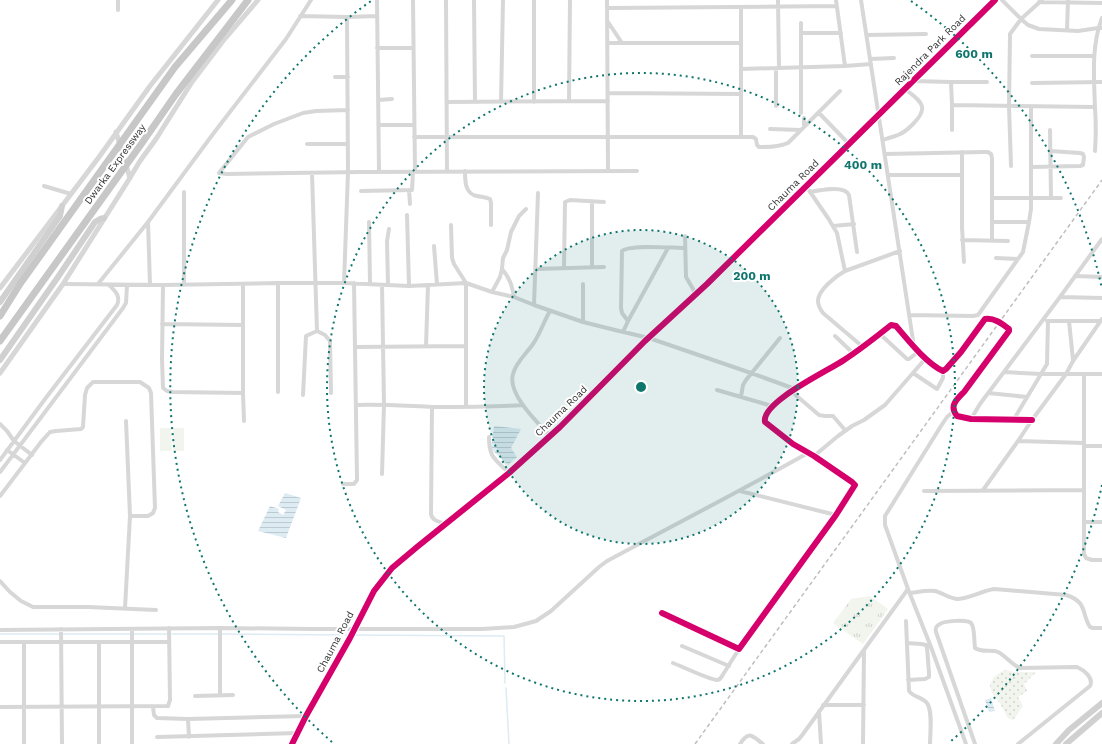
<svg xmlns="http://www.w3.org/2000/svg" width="1102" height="744" viewBox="0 0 1102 744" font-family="'Work Sans',sans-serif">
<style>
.grass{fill:url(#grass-dots)}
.park{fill:url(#park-tufts)}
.garden{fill:#f1f5ed}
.water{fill:url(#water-rules)}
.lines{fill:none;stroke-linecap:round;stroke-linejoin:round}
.stream{stroke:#ddebf3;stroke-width:1.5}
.minor-tunnel{stroke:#d6d6d6;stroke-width:4;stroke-dasharray:4 2;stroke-linecap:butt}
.minor{stroke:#d7d7d7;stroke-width:4}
.tertiary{stroke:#d7d7d7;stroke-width:5}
.secondary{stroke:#d0d0d0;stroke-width:6}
.rail{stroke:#bebebe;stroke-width:1.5;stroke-dasharray:4 3;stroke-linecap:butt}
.trunk-bridge{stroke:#c7c7c7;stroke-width:7}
.cycleway-casing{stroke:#fff;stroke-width:8}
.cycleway{stroke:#d6006c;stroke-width:6}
.ring{fill:none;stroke:#0f766e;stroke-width:2;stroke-dasharray:2 4}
.labels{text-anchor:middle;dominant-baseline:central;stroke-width:4;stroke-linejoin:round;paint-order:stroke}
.street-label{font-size:10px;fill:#333;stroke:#fff}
.centre{fill:#0f766e;stroke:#fff;stroke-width:2}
.ring-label{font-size:12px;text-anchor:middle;font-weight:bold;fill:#0f766e;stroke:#fff;stroke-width:4;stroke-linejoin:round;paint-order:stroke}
</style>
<defs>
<pattern id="grass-dots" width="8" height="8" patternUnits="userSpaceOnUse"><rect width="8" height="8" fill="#f1f5ed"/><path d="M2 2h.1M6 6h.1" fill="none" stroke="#cfd2cc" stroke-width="1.8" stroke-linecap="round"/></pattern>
<pattern id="park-tufts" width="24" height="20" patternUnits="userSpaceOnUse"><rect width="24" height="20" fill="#f1f5ed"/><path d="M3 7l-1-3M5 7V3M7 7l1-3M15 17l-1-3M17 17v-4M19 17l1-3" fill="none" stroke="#cfd2cc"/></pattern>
<pattern id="water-rules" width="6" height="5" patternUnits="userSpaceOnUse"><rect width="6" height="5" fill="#ddebf3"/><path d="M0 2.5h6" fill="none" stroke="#becad1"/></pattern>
</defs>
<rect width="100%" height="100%" fill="#fff"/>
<path class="grass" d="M1004 670 1015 672H1036L1024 684 1027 691 1018 697 1023 706 1013 720 1008 718 1001 705 992 693 990 685 994 677Z"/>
<path class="park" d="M870 596 888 609 863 644 833 623 851 599Z"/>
<path class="garden" d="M160 428H171L172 451H160Z
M173 428H184V451H173Z"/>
<path class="water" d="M494 426 521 429 511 448 517 457 508 465 491 449Z
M285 493 301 498 286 538 258 531 270 506 279 509 278 512 283 515 286 510 278 506Z
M991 698 995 711 989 712 985 700Z"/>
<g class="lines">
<path class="stream" d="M0 634H167
M172 634H218
M222 634 349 635
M353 635 504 636 505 683
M506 688 509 744"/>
<path class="minor-tunnel" d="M994 319 1006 327"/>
<path class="minor" d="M118 0V10
M377 0 379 172
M413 0 415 172
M446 0 447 172
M474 0 475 102
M534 0V102
M607 0 608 171
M778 0 779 68
M836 0 845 66
M861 0 914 347
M1002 0 1021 19 1028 25 1039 29 1078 31 1098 28H1102
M1039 2 1102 3
M741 7V137
M607 8 837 6
M300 16 347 17 377 16
M608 22 622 43
M1067 30 1068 0
M801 33H841
M867 35 926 34
M607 43H741
M377 48H413
M1032 56H1094
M870 59 894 58
M776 68V106
M741 69 845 66 871 64
M335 77H348
M913 81 951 82 952 105 1095 107
M951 82H987
M1032 83 1102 82
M608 93 741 94
M378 100 392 99
M569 101 570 0
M447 102 608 101
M501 102 503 0
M952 105V130
M801 113V23
M819 113 849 144
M804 118V127
M379 125H414
M770 129 801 130
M1050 130 1051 198
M414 137H753L756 139 757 145 759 147C769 147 779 147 788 143L840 91
M883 140C888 138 893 137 898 135 906 132 924 116 922 107 921 100 911 94 905 89
M307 144H348
M1095 151C1096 137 1096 122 1095 108 1094 77 1091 47 1102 18
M962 152V227L964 262
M885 154 984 152H988L991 154 992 158V240
M1011 166 1009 106 1010 34 1021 19 1042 0
M1031 167 1080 166 1083 165 1084 157 1083 154 1080 153 1050 151
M465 171C465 181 465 194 477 196 481 197 485 197 490 199L491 203V225
M219 173 227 174 362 172 637 171
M219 173 248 137 274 124 303 113 316 111 348 110
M312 173 317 331 325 335 330 341 331 393
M888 175H962
M44 186 71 194
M806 186 828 218 837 233 845 271
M409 190 410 204
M361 191 412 190 413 172
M810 192C820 190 845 185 849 195L857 252
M992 198H1061
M592 201V267
M407 215 409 286
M148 222 150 285
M369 222 370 284
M992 222H1029
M451 225 452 258 454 264 466 283V406
M833 226 854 224
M685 236 686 277 696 294
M962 240 1008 241
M434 246 437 284
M996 258 1018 259
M564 268 565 202 570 200 604 202
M502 269C510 278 512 286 514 297
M535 269 604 267
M1075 276 1102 277
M278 283V392
M344 283 348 172 347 17
M63 284 163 285 278 283H344L409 286 466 283 492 292 514 297 534 305 583 322 615 330 649 338 751 373 795 389
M98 284 148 222 213 134 286 39 311 0
M184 284V192
M243 284V393L244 421
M163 285 162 360 163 388 167 391 173 392 243 393
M388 285 387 241 389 229
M492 292 500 277 502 269 503 258 507 250 511 232 519 216 526 209
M1060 297 1102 298
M534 305 538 193
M909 315 973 316 978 315 1023 252 1029 222 1031 209V107
M628 321 622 313 621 308 622 251C630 244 673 248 685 248
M1047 321H1102
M1069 321 1073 360
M583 322V284
M162 324 243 325
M1006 327 1009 329V331L964 392C956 400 949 406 957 416L971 419 1032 420
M623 332 628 321 668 248
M880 334 907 359H909L918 352
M835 336 854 354
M426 346 428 285
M355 347 466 346
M863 347 823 313C820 309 818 306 818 301 818 290 836 276 845 271L900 251
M1004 372 1041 374H1102
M913 373 937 389 943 378V371
M1084 374V446H1102
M717 390 772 406
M791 391 819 415 825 416H833L845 430
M988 393 1027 397
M303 395 306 336 317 331
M741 397 743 385 746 380 780 338
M356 405C382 404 407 406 433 407 463 407 493 407 523 405
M432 407 431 514C432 521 440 522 446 524
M954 411 947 417 941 426 885 516V525L908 589 931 647 966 744
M971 419 980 404 1060 297 1102 239
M1014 419 1047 364 1048 321
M0 424 7 431 14 441 32 455
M550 436C538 423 507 394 513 374 516 362 526 354 533 344 540 334 544 321 550 311
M489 437C489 458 495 459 509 473
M1018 441 1084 443
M1084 446V554L1086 558 1092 560H1102
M7 450 25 463
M814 456 838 436 852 426 864 420 885 405 926 358
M0 460 45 399 117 305C121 296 115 291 109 285
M0 472 123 308 126 303 127 285
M382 474 384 404 382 285
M343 484H354L357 480 354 283
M983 490 1018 441 1032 420 1066 374 1073 361 1102 319
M740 491 836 515
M924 491 1084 490
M0 496 41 442 50 432 56 431 81 429 83 427 85 395 87 388 93 382H140L149 388 151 393 155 508 153 513 148 516H130
M1084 522H1102
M0 581 10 592 21 601 33 607H88L156 610
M910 593C918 592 926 590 935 591 943 593 950 599 958 599 970 598 982 591 994 589L1066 595C1088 602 1081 613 1090 627L1093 628H1102
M125 608 130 516 126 421
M662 613 739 649 836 515 854 487V484L852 482 814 456 793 444 765 422C761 402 828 371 844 360 861 349 876 337 891 325L896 326C908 340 926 363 943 371L946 369 961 352 983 322C986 318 989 318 994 319
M906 621 909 691C913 697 922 697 927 703 933 711 930 734 930 744
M220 628V695
M61 629 62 744
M0 630 220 628 312 629H482L514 627 536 621 551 611 599 567 607 561C674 525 742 490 808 453
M0 642H169
M99 642V744
M907 643 921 644 926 645 927 647 929 673V677L925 679 908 680
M682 646 729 666
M673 663C681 666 710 680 717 680 720 680 721 678 722 676L739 649
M195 696 233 695
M823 705H864
M0 707 168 706 170 700 169 628
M153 707 154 715 157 718 188 719
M819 711 821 744
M157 737 297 733
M189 737 188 719 306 716
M24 744V642
M132 744V629
M740 744C749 730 752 736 763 744
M792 744 799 739 803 734 908 589
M863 744 864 650
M975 744 936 632C935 628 936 626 940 624 944 621 967 619 971 623 975 627 974 642 975 648 982 653 991 649 998 652 1006 656 1011 664 1020 668L1077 667C1084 670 1094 678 1090 686L1018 744"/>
<path class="tertiary" d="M116 132 130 178
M0 288 99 157 150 86 218 0
M0 373 63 284 128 181 140 161 156 139 192 82 223 41 258 0
M292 744 306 716 350 638 374 591 392 568 417 547 509 473 560 427 645 341 707 284 995 0"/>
<path class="secondary" d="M0 302 60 216 62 206
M0 360 58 277 95 222 100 219 104 218
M1056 744 1069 730 1102 703
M1066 744 1102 713"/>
<path class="rail" d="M695 744 1102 180"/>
<path class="trunk-bridge" d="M0 316 20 284 175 67 232 0
M0 341 142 143 176 94 248 0"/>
<g class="cycleway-casing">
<path id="cycleway" d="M662 613 739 649 836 515 855 485 852 482 814 456 793 444 765 422C761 402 828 371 844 360 861 349 876 337 891 325L896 326C908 340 926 363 943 371L946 369 961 352 985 319C993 317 1003 324 1009 329V331L964 392C956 400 949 406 957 416L971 419 1032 420
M292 744 306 716 350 638 374 591 392 568 417 547 509 473 560 427 645 341 707 284 995 0"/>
</g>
<use href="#cycleway" class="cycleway"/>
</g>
<circle cx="641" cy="387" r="157" fill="#0f766e" fill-opacity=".12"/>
<g class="ring">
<circle cx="641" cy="387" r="157"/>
<circle cx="641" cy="387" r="314"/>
<path d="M1102 485A471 471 0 0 1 950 742M332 742A471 471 0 0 1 371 1M911 1A471 471 0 0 1 1102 289"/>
</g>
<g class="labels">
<g class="street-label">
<text transform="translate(930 50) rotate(-45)">Rajendra Park Road</text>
<text transform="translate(115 164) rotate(-54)">Dwarka Expressway</text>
<text transform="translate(793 185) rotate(-45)">Chauma Road</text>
<text transform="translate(561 411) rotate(-44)">Chauma Road</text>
<text transform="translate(335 642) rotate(-62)">Chauma Road</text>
</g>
</g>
<circle cx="641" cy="387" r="6" class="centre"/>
<g class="ring-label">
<text x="974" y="58">600 m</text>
<text x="863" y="169">400 m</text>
<text x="752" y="280">200 m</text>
</g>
</svg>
